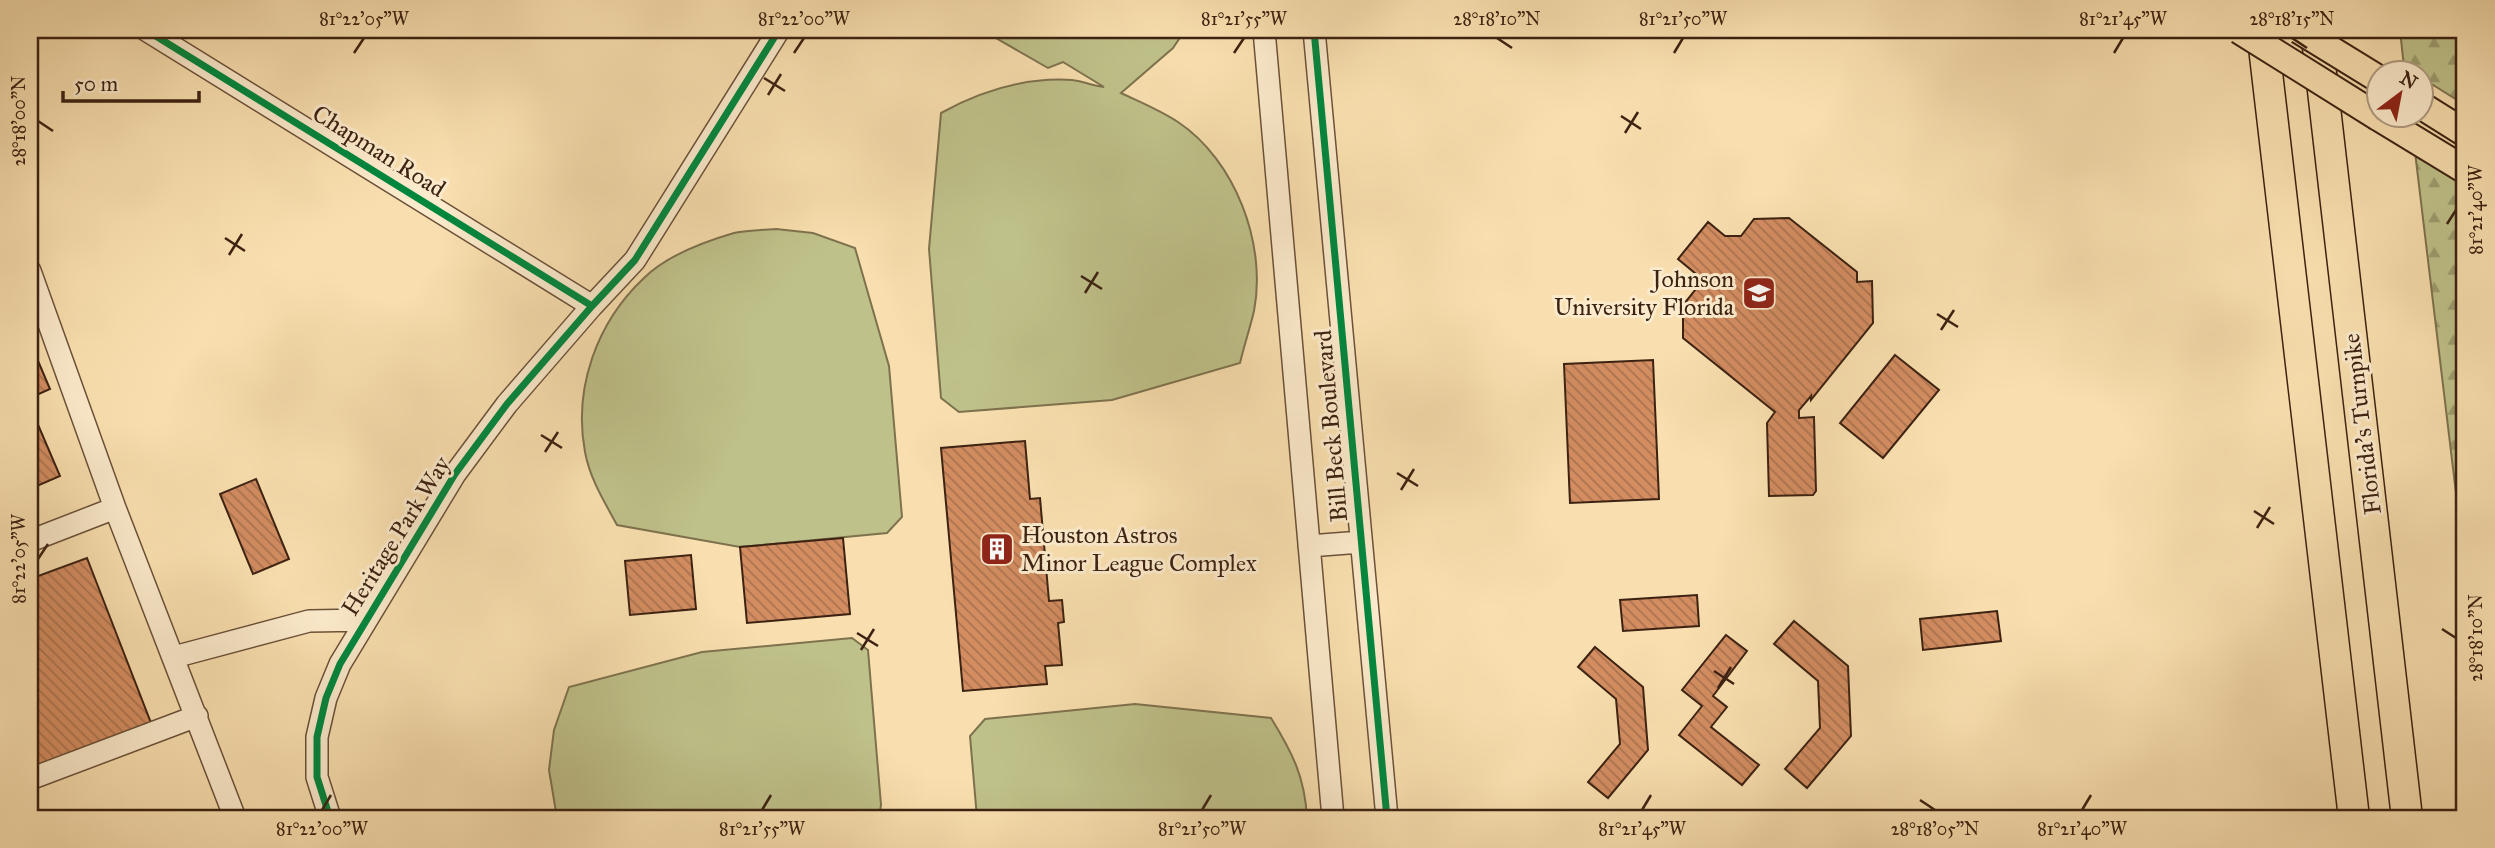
<svg xmlns="http://www.w3.org/2000/svg" width="2495" height="848" viewBox="0 0 2495 848" font-family="'IM FELL Great Primer',serif">
<style>
.forest{fill:url(#forest-firs);stroke:#7e724e;stroke-width:2}
.garden{fill:#bfc18a;stroke:#7e724e;stroke-width:2}
.building{fill:url(#building-back-hatch);stroke:#3c2212;stroke-width:2}
.lines{fill:none;stroke-linecap:round;stroke-linejoin:round}
.minor-casing{stroke:#6b5139;stroke-width:24}
.major-casing{stroke:#3c2212;stroke-width:30}
.highway-casing{stroke:#3c2212;stroke-width:33}
.minor{stroke:#fbeacb;stroke-width:21}
.major{stroke:#f9dfaf;stroke-width:26}
.highway{stroke:#f9dfaf;stroke-width:30}
.major-bridge-casing{stroke:#3c2212;stroke-width:30;stroke-linecap:butt}
.major-bridge{stroke:#f9dfaf;stroke-width:26}
.cycleway-casing{stroke:#fbeacb;stroke-width:11}
.cycleway{stroke:#00873e;stroke-width:7}
.ticks{fill:none;stroke:#3c2212;stroke-width:2.5}
.labels{text-anchor:middle;dominant-baseline:central;stroke-width:6;stroke-linejoin:round;paint-order:stroke}
.street-label{font-size:24px;fill:#3c2212;stroke:#fbeacb}
.poi-label{font-size:24px;fill:#3c2212;stroke:#fbeacb;text-anchor:end}
.neatline{fill:none;stroke:#3c2212;stroke-width:2.5}
.ticks-label{font-size:18px;text-anchor:middle;fill:#3c2212}
</style>
<defs>
<pattern id="forest-firs" width="22" height="20" patternUnits="userSpaceOnUse" patternTransform="scale(1.75)"><rect width="22" height="20" fill="#bfc18a"/><path d="M5 1l3.5 6h-7zM16 11l3.5 6h-7z" fill="#9c9c6f"/></pattern>
<pattern id="building-back-hatch" width="6" height="6" patternUnits="userSpaceOnUse" patternTransform="scale(1.75)"><rect width="6" height="6" fill="#d38d61"/><path d="M-1 5l2 2M0 0l6 6M5-1l2 2" fill="none" stroke="#ac734f"/></pattern>
</defs>
<rect width="100%" height="100%" fill="#f9dfaf"/>
<filter id="stains"><feTurbulence type="fractalNoise" baseFrequency=".00286" numOctaves="4"/><feColorMatrix values="0 0 0 0 .2 0 0 0 0 .09 0 0 0 0 .02 0 0 0 .5 -.17"/></filter>
<radialGradient id="worn" r=".72"><stop offset=".6" stop-color="#630" stop-opacity="0"/><stop offset="1" stop-color="#630" stop-opacity=".3"/></radialGradient>
<path class="forest" d="M2400 30H2465V105L2422 78V74L2415 73 2404 67Z
M2415 152 2465 183V568Z"/>
<path class="garden" d="M982 30H1185L1173 48 1121 93C1140 102 1160 110 1178 122 1235 160 1267 244 1254 311 1250 328 1244 346 1240 363L1112 400 959 412 941 398 929 249 941 113C981 91 1025 77 1072 80 1082 81 1093 86 1104 87L1063 62 1048 68Z
M776 229 813 233 855 248 889 366 902 517 887 533 740 547 617 525C604 501 590 479 585 452 573 388 597 322 644 278 667 255 703 242 734 233 747 230 762 230 776 229Z
M852 638 868 650 881 805 879 818H557L549 770 554 730 569 687 702 652Z
M1135 704 1271 718C1292 752 1305 777 1307 818H977L970 736 985 719Z"/>
<path class="building" d="M1789 218 1857 272V282L1872 281 1873 323 1811 400V396L1799 410V418L1814 417 1816 491 1813 495 1769 496 1767 423 1775 412 1683 338V305L1696 289V274L1678 259 1708 222 1725 236H1741L1754 219Z
M30 342 50 389 30 398Z
M1895 355 1939 390 1883 458 1840 423Z
M1653 360 1659 499 1570 503 1564 364Z
M30 406 60 476 30 489Z
M1025 441 1030 499 1040 498 1049 601 1062 600 1064 622 1058 623 1062 665 1045 666 1047 684 963 691 941 448Z
M256 479 289 559 253 574 220 494Z
M843 538 850 614 747 623 740 547Z
M691 555 696 609 630 615 625 561Z
M87 558 151 723 30 769V579Z
M1697 595 1699 626 1623 631 1620 600Z
M1997 611 2001 641 1923 650 1920 619Z
M1794 621 1848 666 1851 736 1807 788 1785 769 1820 728 1818 681 1774 644Z
M1726 635 1747 651 1713 696 1727 707 1711 727 1759 765 1742 785 1679 735 1702 706 1682 690Z
M1595 647 1643 687 1648 750 1608 798 1588 782 1620 744 1616 699 1578 667Z"/>
<g class="lines">
<g class="minor-casing">
<path id="minor" d="M146 30 592 306
M1264 30 1333 818
M1314 30 1387 818
M30 271 115 508 235 818
M30 541 115 508
M1309 546 1361 542
M174 657 309 621 366 620
M30 779 197 716
M330 818 317 777V737L326 698 340 664 455 474 507 404 592 306 635 260 779 30"/>
</g>
<g class="major-casing">
<path id="major" d="M2422 106 2465 133
M2378 117 2465 170"/>
</g>
<g class="highway-casing">
<path id="highway" d="M2262 30 2354 818
M2316 30 2407 818"/>
</g>
<use href="#minor" class="minor"/>
<use href="#major" class="major"/>
<use href="#highway" class="highway"/>
<g class="major-bridge-casing">
<path id="major-bridge" d="M2239 30 2378 117
M2299 30 2377 78"/>
</g>
<use href="#major-bridge" class="major-bridge"/>
<g class="cycleway-casing">
<path id="cycleway" d="M146 30 592 306
M1314 30 1387 818
M330 818 317 777V737L326 698 340 664 455 474 507 404 592 306 635 260 779 30"/>
</g>
<use href="#cycleway" class="cycleway"/>
</g>
<path class="ticks" d="M1497 38 1512 48M2292 38 2307 48M354 53 364 38M794 53 804 38M1234 53 1244 38M1674 53 1683 38M2114 53 2123 38M764 78 785 91M768 95 781 74M1621 116 1641 129M38 121 53 131M1625 133 1638 112M2447 224 2456 210M225 238 245 251M229 255 242 234M1081 276 1102 289M1085 293 1098 272M1937 314 1958 327M1941 330 1954 310M541 435 562 448M545 452 558 432M1397 473 1418 486M1401 490 1414 469M2254 511 2274 524M2257 528 2270 507M38 559 48 544M2442 629 2456 638M857 633 878 646M861 650 874 629M1714 671 1734 684M1718 688 1731 667M1920 800 1935 810M322 810 331 795M762 810 771 795M1202 810 1211 795M1642 810 1651 795M2082 810 2091 795"/>
<defs>
<g id="university-square" transform="scale(1.75)"><rect x="-9" y="-9" width="18" height="18" rx="4" fill="#8f2418" stroke="#fbeacb"/><path d="M0-5L7-2L0 1L-7-2ZM-4 1L0 2.5L4 1V4Q0 6-4 4Z" fill="#fff"/></g>
<g id="building-square" transform="scale(1.75)"><rect x="-9" y="-9" width="18" height="18" rx="4" fill="#8f2418" stroke="#fbeacb"/><path d="M-4-6H4V6H1V3H-1V6H-4ZM-2.5-4.3h1.7v1.8h-1.7ZM.8-4.3h1.7v1.8H.8ZM-2.5-1h1.7V.8h-1.7ZM.8-1h1.7V.8H.8Z" fill="#fff"/></g>
</defs>
<g fill-rule="evenodd">
<use href="#university-square" x="1759" y="293"/>
<use href="#building-square" x="997" y="549"/>
</g>
<g class="labels">
<g class="street-label">
<text transform="translate(379 151) rotate(32)">Chapman Road</text>
<text transform="translate(2362 424) rotate(-97)">Florida's Turnpike</text>
<text transform="translate(1331 426) rotate(-95)">Bill Beck Boulevard</text>
<text transform="translate(396 536) rotate(-58)">Heritage Park Way</text>
</g>
<g class="poi-label">
<text x="1734" y="279">Johnson<tspan x="1734" dy="28">University Florida</tspan></text>
<text x="1021" y="535" text-anchor="start">Houston Astros<tspan x="1021" dy="28">Minor League Complex</tspan></text>
</g>
</g>
<rect width="2495" height="848" fill="none" stroke="#f9dfaf" stroke-width="77"/>
<g transform="translate(2400 94) rotate(32)"><circle r="33" fill="#fbeacb" stroke="#af9a81" stroke-width="2"/>
<path d="M0-5L12 26L0 18L-12 26Z" fill="#8f2418"/>
<text y="-10" font-size="19" font-weight="bold" text-anchor="middle" fill="#3c2212">N</text>
</g>
<path d="M63 91v10h136v-10" fill="none" stroke="#3c2212" stroke-width="3.5"/>
<text x="74" y="91" font-size="21" fill="#3c2212" stroke="#fbeacb" stroke-width="5" paint-order="stroke">50 m</text>
<rect x="38" y="38" width="2418" height="772" class="neatline"/>
<g class="ticks-label">
<text x="364" y="25">81°22'05"W</text>
<text x="804" y="25">81°22'00"W</text>
<text x="1244" y="25">81°21'55"W</text>
<text x="1497" y="25">28°18'10"N</text>
<text x="1683" y="25">81°21'50"W</text>
<text x="2123" y="25">81°21'45"W</text>
<text x="2292" y="25">28°18'15"N</text>
<text transform="translate(19 121) rotate(-90)" y="6">28°18'00"N</text>
<text transform="translate(2476 210) rotate(-90)" y="6">81°21'40"W</text>
<text transform="translate(19 559) rotate(-90)" y="6">81°22'05"W</text>
<text transform="translate(2476 638) rotate(-90)" y="6">28°18'10"N</text>
<text x="322" y="835">81°22'00"W</text>
<text x="762" y="835">81°21'55"W</text>
<text x="1202" y="835">81°21'50"W</text>
<text x="1642" y="835">81°21'45"W</text>
<text x="1935" y="835">28°18'05"N</text>
<text x="2082" y="835">81°21'40"W</text>
</g>
<rect width="100%" height="100%" filter="url(#stains)"/>
<rect width="100%" height="100%" fill="url(#worn)"/>
</svg>
